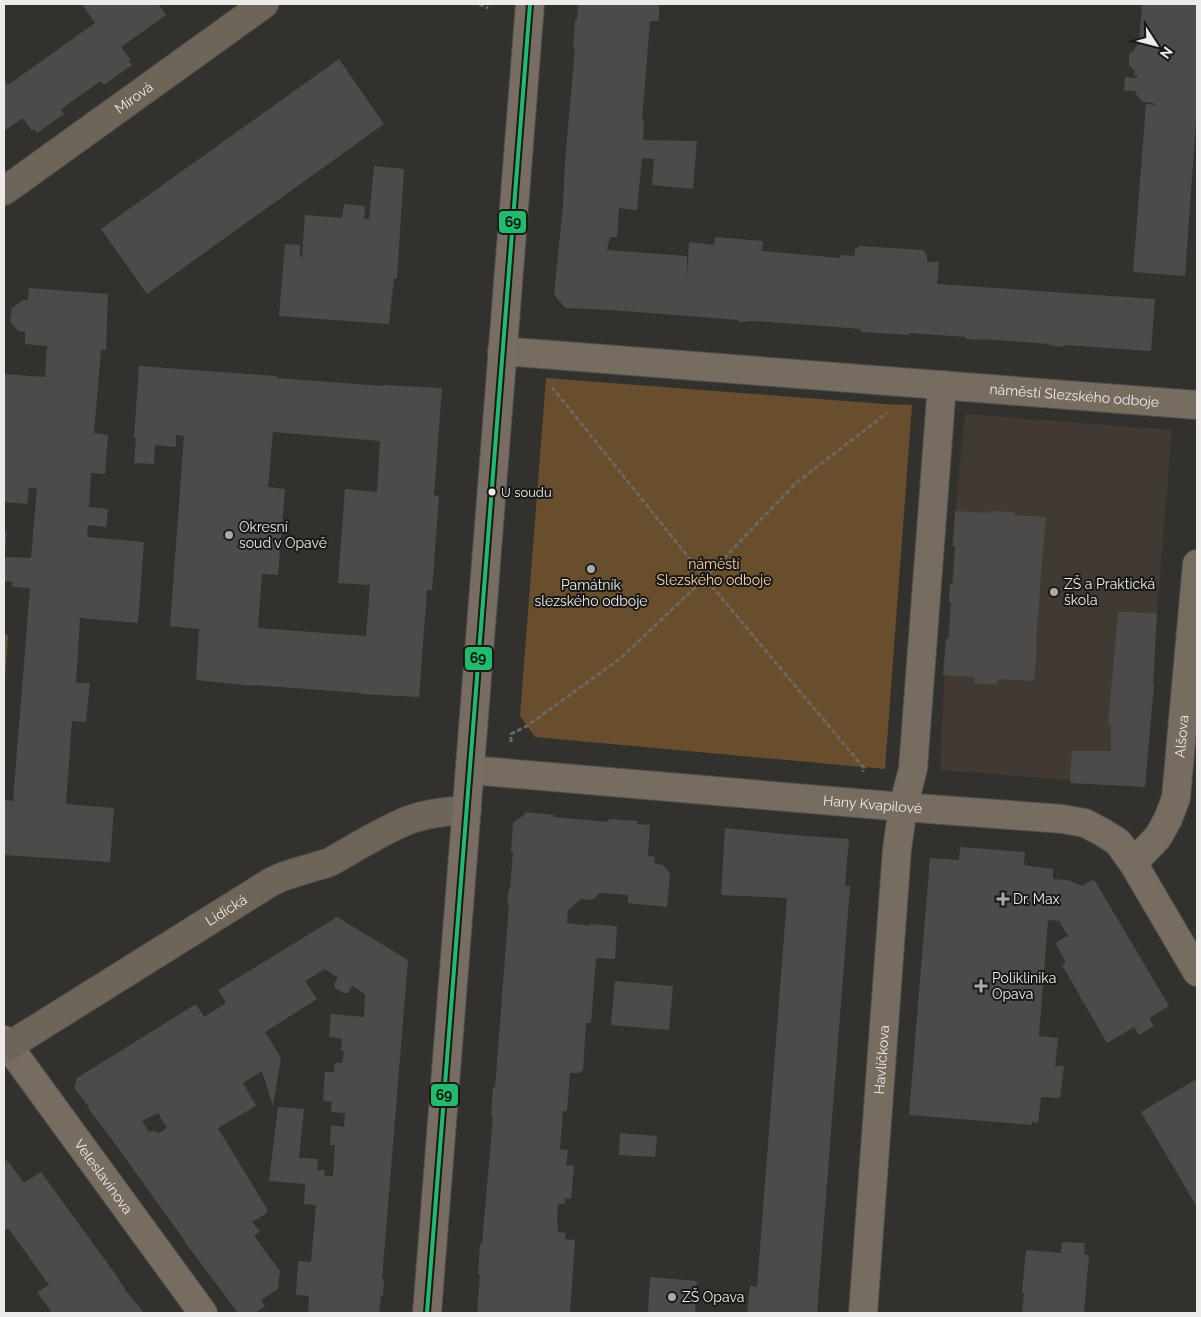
<svg xmlns="http://www.w3.org/2000/svg" width="1201" height="1317" viewBox="0 0 1201 1317" font-family="Raleway,sans-serif">
<style>
.built{fill:#413a33}
.green{fill:#684e2c}
.building{fill:#4d4b49;fill-rule:evenodd}
.lines{fill:none;stroke-linecap:round;stroke-linejoin:round}
.street-casing{stroke:#504f4d;stroke-width:30}
.secondary-casing{stroke:#504f4d;stroke-width:30}
.primary-casing{stroke:#504f4d;stroke-width:30}
.path{stroke:#6d6761;stroke-width:3;stroke-dasharray:5 2.5;stroke-linecap:butt}
.street{stroke:#766c60;stroke-width:28}
.secondary{stroke:#6e6559;stroke-width:28}
.primary{stroke:#776d62;stroke-width:28}
.bus-1-casing{stroke:#1a1917;stroke-width:8}
.bus-1{stroke:#20bc6c;stroke-width:4}
.bus-dot{fill:#edebe9;stroke:#1a1917;stroke-width:2}
.poi-dot{fill:#acaaa8;stroke:#1a1917;stroke-width:2}
.labels{text-anchor:middle;dominant-baseline:central;stroke-width:4;stroke-linejoin:round;paint-order:stroke}
.bus-label{font-size:13px;fill:#edebe9;stroke:#1a1917;text-anchor:start}
.street-label{font-size:14px;fill:#edebe9;stroke:#1a1917}
.poi-label{font-size:14px;fill:#edebe9;stroke:#1a1917;text-anchor:start}
.park-label{font-size:14px;fill:#f8d3a7;stroke:#1a1917}
.line-badge{stroke:#1a1917;stroke-width:2}
.pale-badge-label{font-size:14px;text-anchor:middle;font-weight:bold;fill:#111}
</style>
<rect width="100%" height="100%" fill="#33312e"/>
<path class="built" d="M965 414 1172 430 1157 612 1152 683H1153L1145 786 940 770 946 637H948L951 601H949L950 582H952L955 546H952Z"/>
<path class="green" d="M546 378 884 404 912 405 885 769 535 737 520 716Z
M4 635H8L4 692Z"/>
<path class="building" d="M82 4H158L166 15 121 47 131 60 129 61 132 65 104 85 101 81 61 109 64 114 37 133 34 129 32 131 23 118 4 131V79L8 85 95 23Z
M578 4H659V21H650L642 121 644 120 643 140 697 141 693 189 652 185 654 159 642 158 637 210 619 208 617 237H610L607 250 687 256V279L689 242 714 245 715 237 763 241 762 251 840 258 841 255 855 256V249L860 246 923 250 927 255V262H939L937 284 1155 299 1151 351 1065 345 1064 347 1049 345V344L981 339V340L966 339V337L909 333V335L861 332V329L757 321 738 322 739 320 611 310 565 308 554 294 563 206 565 161 575 49H573L575 20H577Z
M1142 4H1197V107L1185 276 1133 272 1146 104 1156 105 1153 103 1143 102 1135 93 1136 91H1124L1125 77 1137 78V75L1134 76 1135 71 1129 65V54L1135 49 1137 45H1139Z
M339 59 384 124 147 294 101 229Z
M374 166 404 169 397 279 394 278 389 324 279 316 285 244 300 245V257H302L305 215 342 218 344 204 365 206 364 219 376 220 369 219Z
M29 288 108 294 106 350H101L94 433 108 435 105 474 91 473 89 507 108 509 106 527 88 525 87 537 144 542 138 623 80 618 76 683H90L86 722 72 721 66 804 114 808 110 862 4 855V800L13 801 30 588 12 587 13 582 4 581V557L31 558 37 488H29L27 504 4 502V374L45 377 47 346 25 344V332L18 331 10 321 12 308 23 300H28Z
M139 366 276 376 277 378 383 386V385L442 388 434 495 439 496 432 590H427L419 697 361 694V693L253 685V686L196 680 199 629 170 626 184 436 176 435V447L155 445 154 464 134 463 136 438H134ZM273 432 380 441 377 492 345 489 338 583 370 585 366 636 258 628 262 574 278 575 285 489 268 487Z
M955 511 989 513V511L1013 512 1014 515 1046 517 1040 587 1036 645 1037 646 1034 681 997 679V685L974 683 975 677 943 675 946 639H949L951 603 949 602 950 584H953L955 547H953Z
M4 531H7L5 551H4Z
M1118 612 1157 613 1153 684 1154 685 1145 787 1070 783 1072 751H1111V725H1108Z
M525 812 554 815V817L609 822 608 819 638 821 637 824 650 825 648 856 655 857 654 863 663 865 670 873 667 907 628 903V895L600 893 592 900 581 899 568 910 567 923 590 926V924L617 926 615 959 596 958 591 1023H586L583 1070 578 1073H570L567 1111H563L560 1149 568 1150 566 1165 574 1166 571 1199 565 1198V1204H558L557 1223H558V1232L566 1233 565 1239 575 1240 570 1313H477L480 1275 478 1274 480 1244H482L493 1117H491L493 1087 495 1088 509 905H507L509 889H510L513 852H511L513 823 525 814Z
M725 828 793 835 849 839 845 886H850L817 1313H747L750 1286 757 1287 787 898 721 895Z
M960 847 1025 852 1024 865 1053 869V879L1068 880 1082 886 1092 880 1095 881 1169 1006 1149 1018 1154 1026 1139 1035 1134 1027 1107 1043 1062 965 1066 963 1056 944 1058 941 1068 936 1059 921 1048 920 1039 1036 1058 1038 1055 1066H1064L1060 1098 1041 1097 1038 1123 1032 1122V1125L909 1115 930 858 959 860Z
M337 917 408 960 382 1279H384L383 1296H381L379 1313H308L309 1296 296 1295 298 1261 311 1262 316 1205 304 1204 305 1184 269 1181 278 1107 304 1109 299 1158 318 1159 317 1170H325L324 1176H333L335 1145H330L331 1125 344 1127 345 1113 331 1112 332 1102 323 1101 325 1072H334L335 1063H342L344 1051 341 1050 342 1039 329 1037 331 1014 364 1017 365 994 352 986 348 993H344L335 988 334 984 338 978 325 969 305 981 317 999 265 1032 281 1058 273 1106 262 1071 243 1083 256 1106 218 1128 267 1209V1213L252 1222 260 1231 254 1236 280 1271 278 1289 261 1300 265 1306 255 1313H238L184 1241H185L110 1137 88 1108 89 1107 74 1088 77 1078 196 1004 204 1017 226 1003 218 990ZM158 1113 167 1128 159 1133 153 1131 149 1132 142 1121Z
M615 981 673 986 669 1030 611 1025Z
M1195 1080 1197 1083V1207L1141 1112Z
M620 1133 657 1136 655 1157 619 1155Z
M7 1160 24 1183 41 1172 116 1275 126 1291 144 1313H48L51 1311 37 1292 49 1285 8 1228 4 1231V1162Z
M1062 1242 1085 1243 1084 1255H1089L1084 1313H1022L1024 1293H1022L1026 1250 1061 1253Z
M650 1277 697 1281 695 1313H648Z"/>
<g class="lines">
<g class="street-casing">
<g id="street">
<path id="s1" d="M502 351 1197 405"/>
<path id="s2" d="M470 770 903 807 1063 819 1085 823 1102 832 1118 842 1133 863 1197 972"/>
<path id="s3" d="M1133 863 1158 837 1168 819 1176 798 1197 564"/>
<path id="s4" d="M4 1040 203 1313"/>
<path id="s5" d="M863 1313 897 849 903 807 913 769 942 385"/>
</g>
</g>
<g class="secondary-casing">
<g id="secondary">
<path id="s6" d="M4 191 264 4"/>
<path id="s7" d="M4 1049 271 882C290 872 311 869 330 862 355 848 383 830 409 820 428 813 447 811 467 810"/>
</g>
</g>
<g class="primary-casing">
<path id="primary" d="M427 1313 530 4"/>
</g>
<path class="path" d="M479 4 488 8
M552 387 705 578 864 768 863 772
M511 742V734L527 726 622 657 705 578 796 483 887 413"/>
<use href="#street" class="street"/>
<use href="#secondary" class="secondary"/>
<use href="#primary" class="primary"/>
<g class="bus-1-casing">
<path id="bus-1" d="M427 1313 530 4"/>
</g>
<use href="#bus-1" class="bus-1"/>
</g>
<circle class="bus-dot" cx="492" cy="492" r="4.5"/>
<g class="poi-dot">
<circle cx="229" cy="535" r="5"/>
<circle cx="591" cy="569" r="5"/>
<circle cx="1054" cy="592" r="5"/>
<path d="M1000.5 891.5h5v5h5v5h-5v5h-5v-5h-5v-5h5z"/>
<path d="M978.5 978.5h5v5h5v5h-5v5h-5v-5h-5v-5h5z"/>
<circle cx="672" cy="1297" r="5"/>
</g>
<g class="labels">
<g class="bus-label">
<text x="501" y="492">U soudu</text>
</g>
<g class="street-label">
<text stroke="none"><textPath href="#s6" startOffset="160">Mírová</textPath></text>
<text stroke="none"><textPath href="#s1" startOffset="574">náměstí Slezského odboje</textPath></text>
<text stroke="none"><textPath href="#s3" startOffset="141">Alšova</textPath></text>
<text stroke="none"><textPath href="#s2" startOffset="404">Hany Kvapilové</textPath></text>
<text stroke="none"><textPath href="#s7" startOffset="262">Lidická</textPath></text>
<text stroke="none"><textPath href="#s5" startOffset="254">Havlíčkova</textPath></text>
<text stroke="none"><textPath href="#s4" startOffset="169">Veleslavínova</textPath></text>
</g>
<g class="poi-label">
<text x="239" y="527">Okresní<tspan x="239" dy="16">soud v Opavě</tspan></text>
<text x="1064" y="584">ZŠ a Praktická<tspan x="1064" dy="16">škola</tspan></text>
<text x="591" y="585" text-anchor="middle">Památník<tspan x="591" dy="16">slezského odboje</tspan></text>
<text x="1013" y="899">Dr. Max</text>
<text x="992" y="978">Poliklinika<tspan x="992" dy="16">Opava</tspan></text>
<text x="682" y="1297">ZŠ Opava</text>
</g>
<g class="park-label">
<text x="714" y="564">náměstí<tspan x="714" dy="16">Slezského odboje</tspan></text>
</g>
</g>
<g class="line-badge">
<rect x="498" y="210" width="29" height="24" rx="5" fill="#20bc6c"/>
<rect x="464" y="646" width="29" height="25" rx="5" fill="#20bc6c"/>
<rect x="430" y="1083" width="29" height="24" rx="5" fill="#20bc6c"/>
</g>
<g class="pale-badge-label">
<text x="513" y="227">69</text>
<text x="478" y="663">69</text>
<text x="444" y="1100">69</text>
</g>
<rect width="1201" height="1317" fill="none" stroke="#edebe9" stroke-width="10"/>
<g transform="translate(1156 45) rotate(126)" stroke="#1a1917" stroke-width="4" paint-order="stroke">
<path d="M0-4L9 19L0 12L-9 19Z" fill="#edebe9"/>
<text y="-8" font-size="14" font-weight="bold" text-anchor="middle" fill="#edebe9">N</text>
</g>
</svg>
